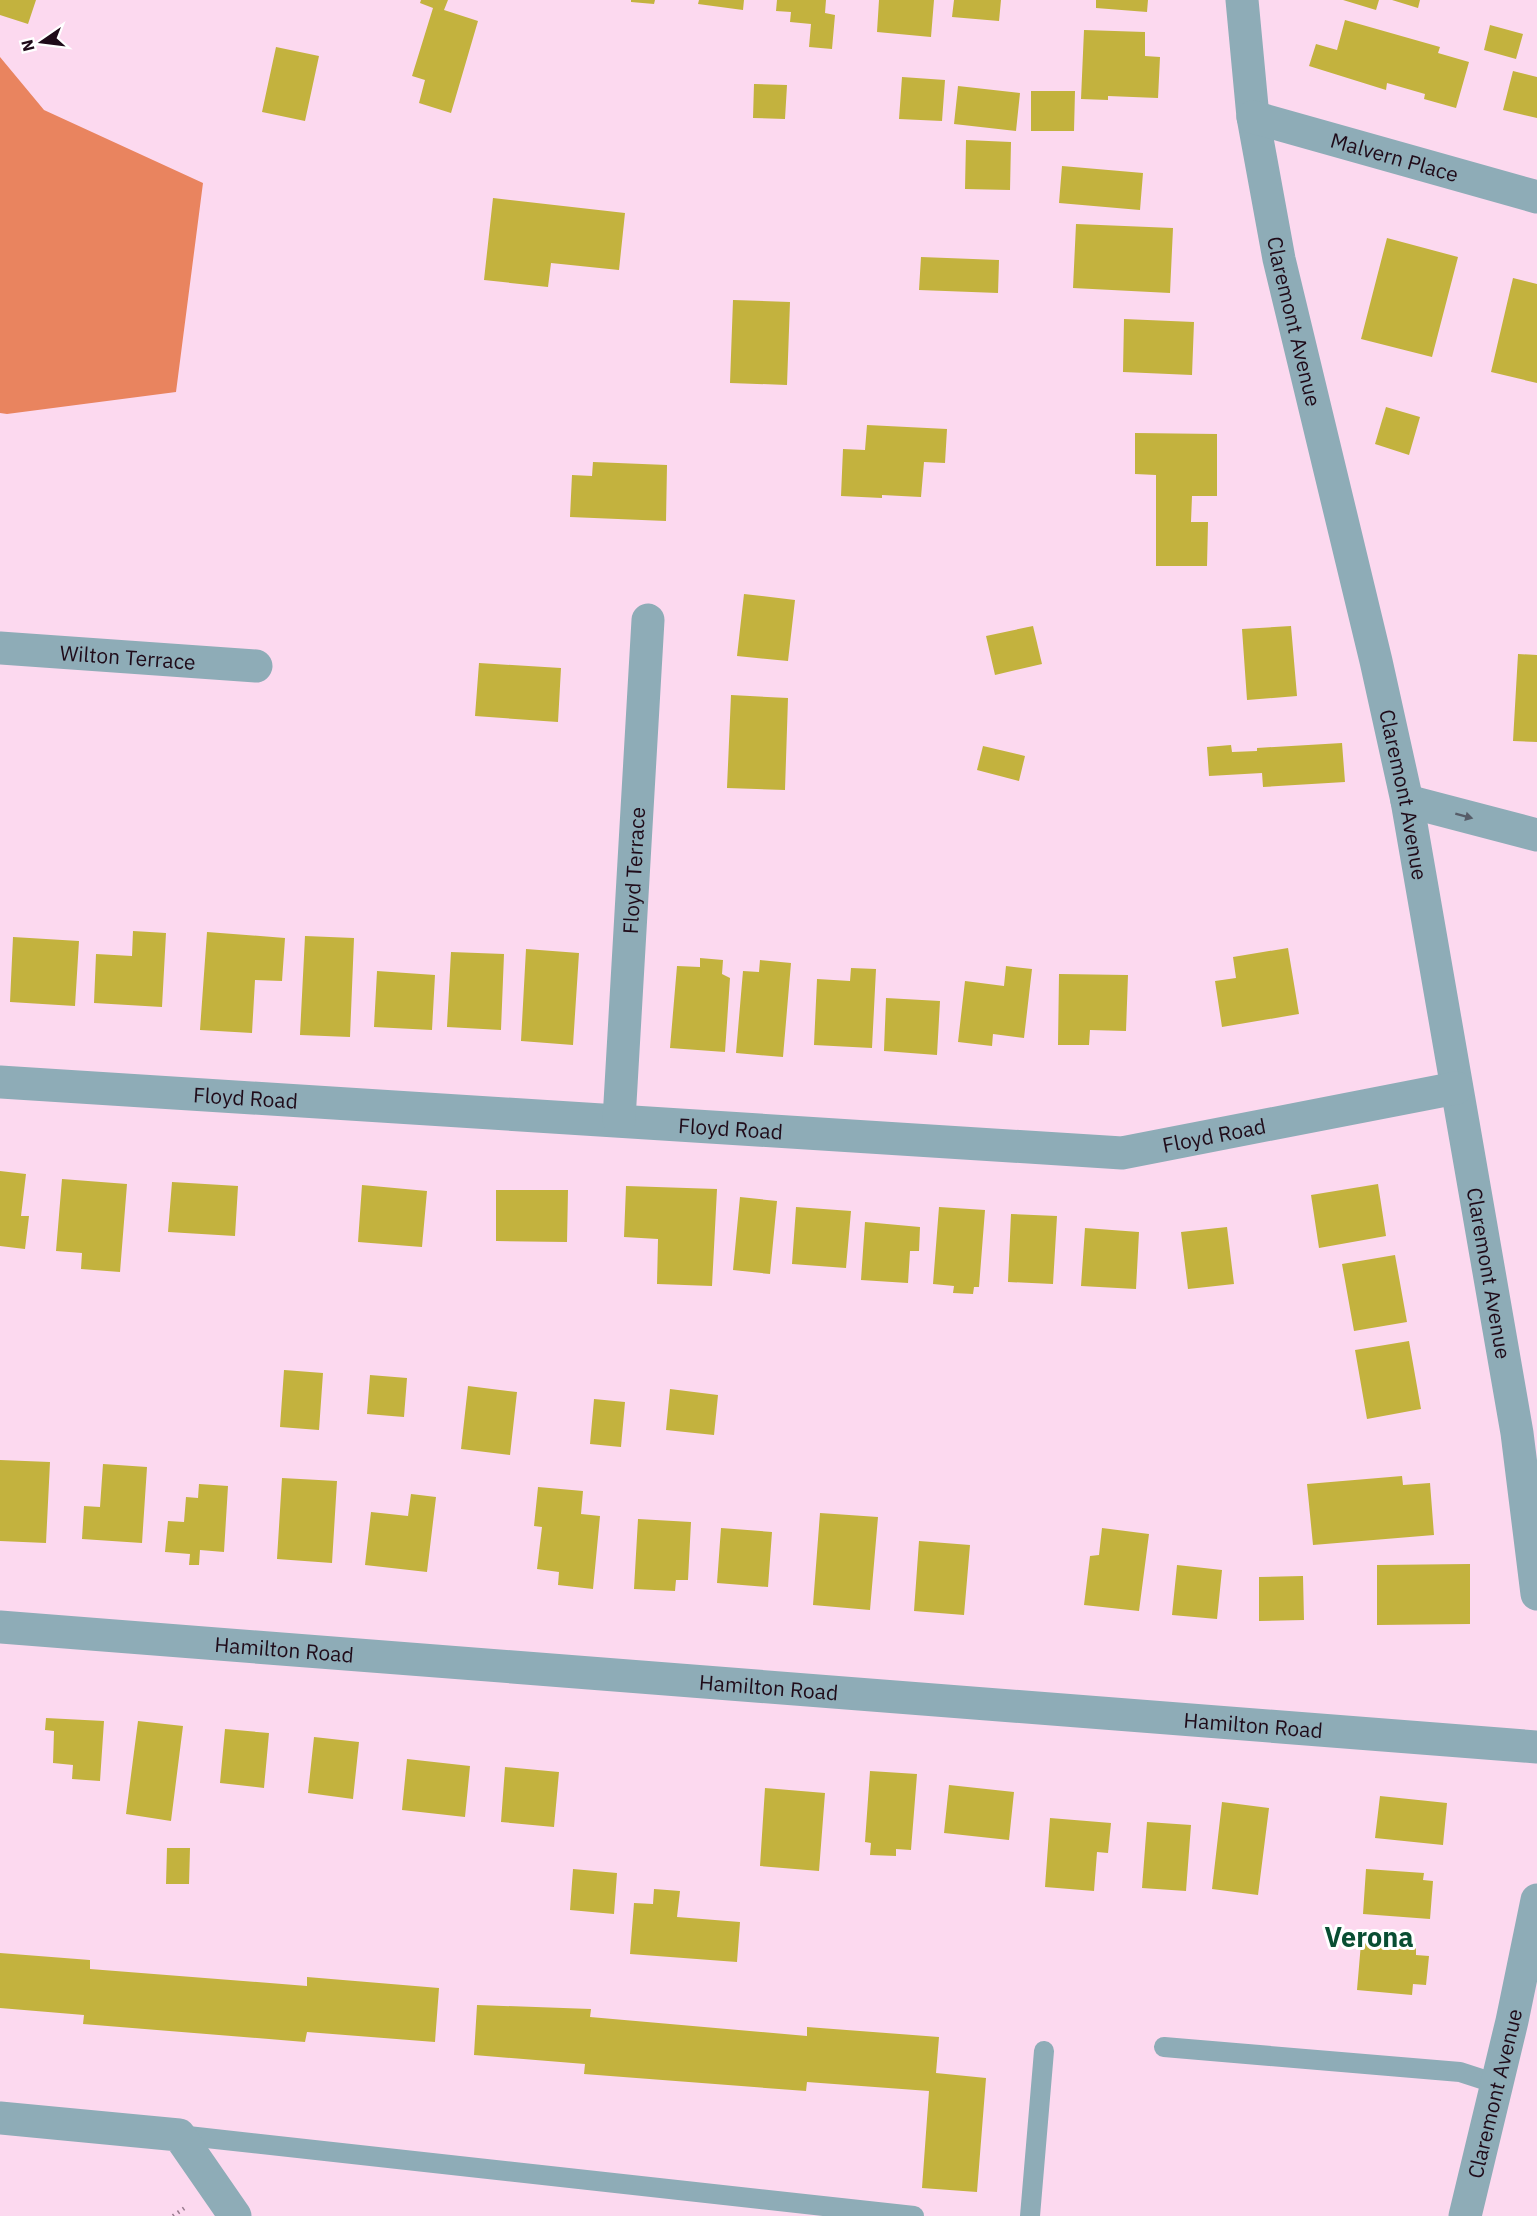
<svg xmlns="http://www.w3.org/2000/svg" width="1537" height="2216" viewBox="0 0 1537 2216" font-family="'IBM Plex Sans',sans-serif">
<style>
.forest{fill:#e9845f}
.building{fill:#c3b23e}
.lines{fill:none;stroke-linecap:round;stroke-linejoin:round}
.path{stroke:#967a8c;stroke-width:4;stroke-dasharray:1.5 4.5;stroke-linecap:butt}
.lane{stroke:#8eacb7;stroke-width:20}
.street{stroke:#8eacb7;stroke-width:33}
.oneway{fill:#565c68}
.labels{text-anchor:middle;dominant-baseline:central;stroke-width:6;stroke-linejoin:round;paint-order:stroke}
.street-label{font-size:21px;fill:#1f0b19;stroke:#fff}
.district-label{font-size:27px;font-weight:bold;fill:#084e32;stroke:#fff}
</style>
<rect width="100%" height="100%" fill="#fcd9ef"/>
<path class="forest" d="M0 57 44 110 203 183 176 392 7 414 0 413Z"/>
<path class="building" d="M0 0H36L28 24 0 15Z
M421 0H448L444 10 478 21 451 113 419 103 425 80 412 76 433 8 420 3Z
M631 0H655L654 4 631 2Z
M699 0H744L743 10 698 4Z
M777 0H826L825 13 835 15 832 49 809 47 811 24 790 22 791 12 776 11Z
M879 0H934L931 37 877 32Z
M954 0H1001L999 21 952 17Z
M1096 0H1148L1147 12 1096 8Z
M1343 0H1379L1376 10Z
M1392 0H1420L1418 8Z
M1345 20 1440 47 1438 53 1469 62 1456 108 1424 99 1425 94 1387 83 1386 90 1309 66 1316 44 1337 50Z
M1490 25 1523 34 1516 59 1484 50Z
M1084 30 1145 32V56L1160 57 1158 98 1108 96V100L1081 99Z
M276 47 319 56 305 121 262 112Z
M1513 71 1537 77V118L1503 110Z
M902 77 945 80 942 121 899 119Z
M754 84 787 85 785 119 753 118Z
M958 86 1020 93 1016 131 954 124Z
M1031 91H1075L1074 131H1031Z
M966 140 1011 142 1010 190 965 189Z
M1062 166 1143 173 1140 210 1059 203Z
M493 198 625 213 619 270 551 263 548 287 484 280Z
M1076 224 1173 228 1170 293 1073 288Z
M1387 238 1458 257 1432 357 1361 339Z
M921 257 999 260 998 293 919 290Z
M1513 278 1537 284V383L1491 372Z
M733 300 790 302 787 385 730 383Z
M1124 319 1194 322 1192 375 1123 372Z
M1386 407 1420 417 1409 455 1375 444Z
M867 425 947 429 945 463 924 462 921 497 882 495V498L841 496 843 449 865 450Z
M1135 433 1217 434V496H1192L1191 522H1208L1207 566H1156V475L1135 474Z
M593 462 667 465 666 521 570 517 572 475 592 476Z
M744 594 795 600 788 661 737 656Z
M1033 626 1042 664 995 675 986 636Z
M1291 626 1297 696 1247 700 1242 629Z
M1518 654 1537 655V742L1513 741Z
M479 663 561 668 558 722 475 716Z
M731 695 788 698 785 790 727 788Z
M1342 743 1345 782 1263 787 1262 773 1209 776 1207 747 1231 745 1232 752 1257 751V748Z
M983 746 1025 756 1019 781 977 770Z
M133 931 166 933 162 1007 94 1003 96 954 132 956Z
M207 932 285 938 282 981 255 980 252 1033 200 1030Z
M305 936 354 938 350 1037 300 1035Z
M13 937 79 941 75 1006 10 1002Z
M1288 948 1299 1014 1222 1027 1215 981 1236 978 1233 957Z
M526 949 579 953 573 1045 521 1041Z
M451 952 504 954 501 1030 447 1027Z
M700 958 723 960 722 974 730 978 725 1052 670 1048 677 966 700 967Z
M760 960 791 963 783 1057 736 1053 743 971 759 972Z
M1006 966 1032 969 1024 1038 993 1034 992 1046 958 1042 965 981 1004 986Z
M851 968 876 969 872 1048 814 1045 817 979 850 981Z
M377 971 435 975 432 1030 374 1027Z
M1059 974 1128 975 1126 1031 1090 1030 1089 1045H1058Z
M886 998 940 1001 937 1055 884 1051Z
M0 1171 26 1174 21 1216H29L25 1249 0 1246Z
M62 1179 127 1184 120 1272 81 1269 82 1253 56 1251Z
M172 1182 238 1186 235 1236 168 1232Z
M1378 1184 1386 1236 1319 1248 1311 1195Z
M362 1185 427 1191 422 1247 358 1242Z
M626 1186 717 1189 712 1286 657 1284 658 1239 624 1237Z
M496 1190H568L567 1242 496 1241Z
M740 1197 777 1201 770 1274 733 1270Z
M796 1207 851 1211 846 1268 792 1264Z
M939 1207 985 1210 979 1287H974L973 1294 953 1293 954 1286 933 1284Z
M1011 1214 1057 1216 1053 1284 1008 1282Z
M865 1222 920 1227 919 1251H910L908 1283 861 1280Z
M1227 1227 1234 1284 1188 1289 1181 1232Z
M1085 1228 1139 1232 1136 1289 1081 1286Z
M1395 1255 1407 1322 1354 1331 1342 1264Z
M1409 1341 1421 1409 1367 1419 1355 1350Z
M284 1370 323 1373 319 1430 280 1427Z
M370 1375 407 1378 404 1417 367 1414Z
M468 1386 517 1392 510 1455 461 1449Z
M670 1389 718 1395 714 1435 666 1430Z
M594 1399 625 1402 621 1447 590 1444Z
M0 1460 50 1462 46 1543 0 1541Z
M103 1464 147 1467 142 1543 82 1539 84 1506 100 1507Z
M1402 1476 1403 1485 1430 1483 1434 1535 1313 1545 1307 1484Z
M282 1478 337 1481 332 1563 277 1559Z
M199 1484 228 1486 224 1552 200 1550 199 1565H189L190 1554 165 1552 168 1521 184 1522 186 1497 198 1498Z
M538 1487 583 1491 581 1514 600 1516 593 1589 558 1585 559 1572 537 1569 542 1527 534 1526Z
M411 1494 436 1497 427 1572 365 1565 371 1512 408 1516Z
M820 1513 878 1517 870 1610 813 1605Z
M638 1519 691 1522 688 1580H676L675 1591 634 1589Z
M721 1528 772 1532 768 1587 717 1583Z
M1102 1528 1149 1534 1139 1611 1084 1605 1090 1556 1099 1555Z
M919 1541 970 1545 964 1615 914 1611Z
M1470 1564V1624L1377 1625V1565Z
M1177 1565 1222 1570 1217 1619 1172 1615Z
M1303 1576 1304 1620 1259 1621V1577Z
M46 1718 104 1721 100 1781 72 1779 73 1765 53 1763 54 1731 45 1730Z
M138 1721 183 1726 171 1821 126 1814Z
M225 1729 269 1733 264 1788 220 1783Z
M314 1737 359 1742 353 1799 308 1793Z
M407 1759 470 1766 465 1817 402 1810Z
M505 1767 559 1772 554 1827 501 1822Z
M870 1771 917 1774 911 1850 896 1849V1856L870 1855 871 1843 865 1842Z
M949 1785 1014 1792 1009 1840 944 1833Z
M765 1788 825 1793 819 1871 760 1866Z
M1380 1796 1447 1803 1443 1845 1375 1838Z
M1222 1802 1269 1808 1258 1895 1212 1889Z
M1050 1818 1111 1823 1108 1853 1097 1852 1094 1891 1045 1887Z
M1147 1822 1191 1825 1186 1891 1142 1888Z
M167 1848H190L189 1884H166Z
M573 1869 617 1873 614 1914 570 1910Z
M1366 1869 1424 1873 1423 1880 1433 1881 1430 1919 1363 1914Z
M654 1889 680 1891 677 1917 740 1922 737 1962 630 1954 634 1903 653 1904Z
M1361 1943 1416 1948V1955L1429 1956 1426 1985 1413 1984 1412 1995 1357 1990Z
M0 1953 90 1960V1969L307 1986V1977L439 1988 435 2042 307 2032 305 2042 83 2024 84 2015 0 2008Z
M477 2005 591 2009 590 2017 807 2036V2027L939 2037 936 2073 986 2078 977 2192 922 2188 929 2091 807 2082 806 2091 584 2074 585 2064 474 2055Z"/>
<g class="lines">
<path class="path" d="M173 2216 186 2207"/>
<path class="lane" d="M1164 2047 1460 2072 1497 2084
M179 2135 914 2216
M1030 2216 1044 2051"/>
<g class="street">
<path id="s1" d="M1242 0 1253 117 1279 259 1376 661 1407 801 1517 1433 1537 1594"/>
<path id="s2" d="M1253 117 1537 197"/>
<path id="s3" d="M0 648 256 666"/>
<path d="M1407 801 1537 835"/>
<path id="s4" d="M0 1082 1122 1153 1456 1088"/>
<path id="s5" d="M619 1120 648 620"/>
<path id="s6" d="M0 1627 1537 1747"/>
<path d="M0 2118 179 2135 235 2216"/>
<path id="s7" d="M1465 2216 1512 2021 1537 1900"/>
</g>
</g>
<defs><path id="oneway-solid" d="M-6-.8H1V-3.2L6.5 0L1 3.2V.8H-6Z" transform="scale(1.5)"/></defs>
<use class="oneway" href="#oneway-solid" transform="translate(1464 816) rotate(15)"/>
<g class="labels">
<g class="street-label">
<text stroke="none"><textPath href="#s2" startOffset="147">Malvern Place</textPath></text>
<text stroke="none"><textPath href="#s1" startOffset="326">Claremont Avenue</textPath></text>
<text stroke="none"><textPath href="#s3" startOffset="128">Wilton Terrace</textPath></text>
<text stroke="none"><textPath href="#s1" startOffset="812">Claremont Avenue</textPath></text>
<text stroke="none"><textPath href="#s5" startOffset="250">Floyd Terrace</textPath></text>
<text stroke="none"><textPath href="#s4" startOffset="246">Floyd Road</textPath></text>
<text stroke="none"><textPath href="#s4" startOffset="732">Floyd Road</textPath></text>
<text stroke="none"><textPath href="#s4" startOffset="1218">Floyd Road</textPath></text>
<text stroke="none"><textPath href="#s1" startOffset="1298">Claremont Avenue</textPath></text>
<text stroke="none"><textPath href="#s6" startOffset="285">Hamilton Road</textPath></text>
<text stroke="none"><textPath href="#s6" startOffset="771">Hamilton Road</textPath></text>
<text stroke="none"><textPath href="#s6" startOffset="1257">Hamilton Road</textPath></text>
<text stroke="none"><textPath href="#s7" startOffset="126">Claremont Avenue</textPath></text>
</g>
<g class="district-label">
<text x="1369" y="1936">Verona</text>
</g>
</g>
<g transform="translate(42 42) rotate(256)" stroke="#ffffff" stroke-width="4.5" paint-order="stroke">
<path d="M0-4.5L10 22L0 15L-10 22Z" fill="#1f0b19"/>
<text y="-9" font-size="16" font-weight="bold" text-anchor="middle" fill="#1f0b19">N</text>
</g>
</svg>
